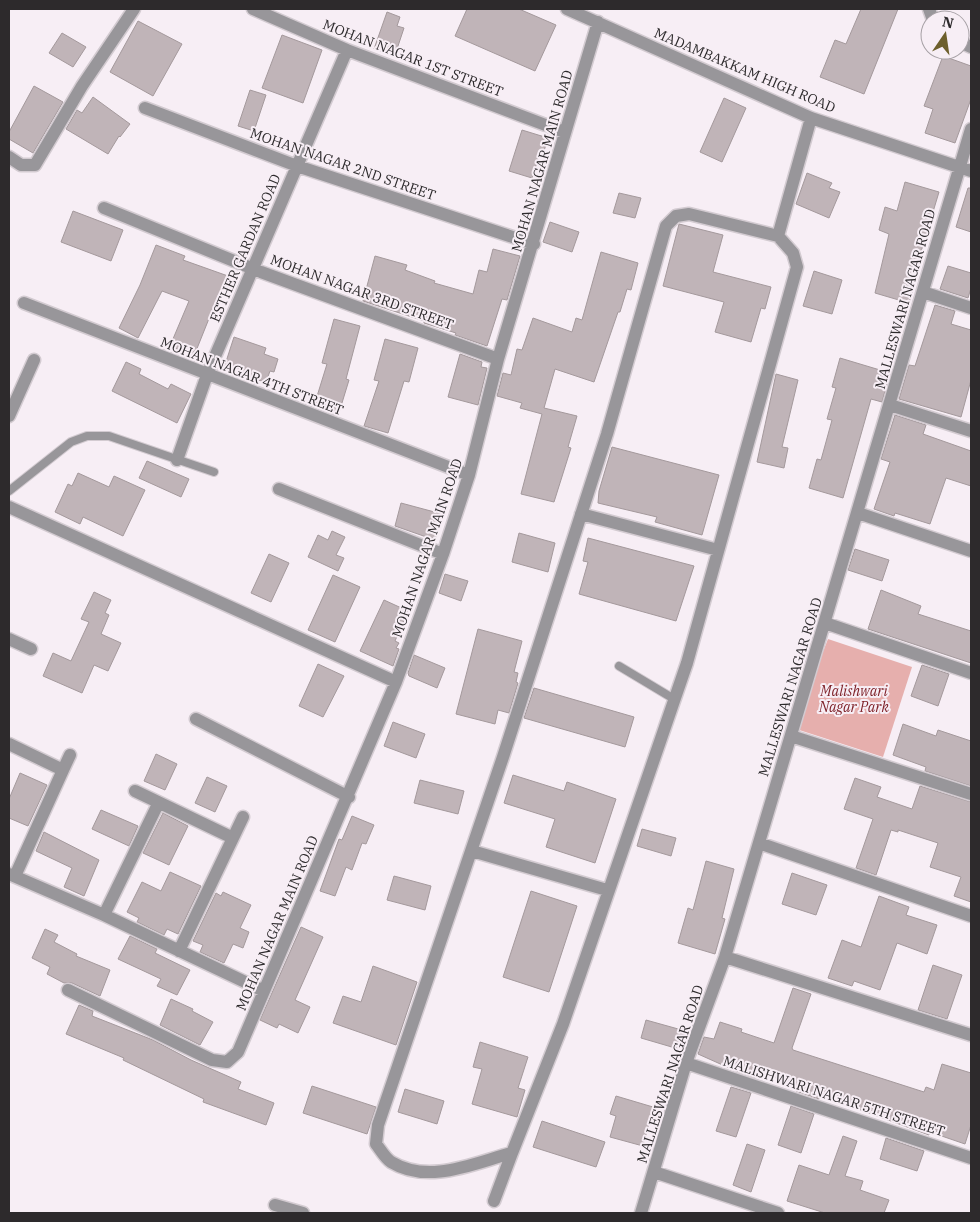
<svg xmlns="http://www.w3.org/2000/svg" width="980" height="1222" viewBox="0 0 980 1222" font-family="'IBM Plex Serif',serif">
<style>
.green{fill:#e6afad}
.building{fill:#c0b4b8;stroke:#a4999c}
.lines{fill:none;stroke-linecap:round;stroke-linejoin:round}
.service-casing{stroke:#d3cbd1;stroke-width:10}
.minor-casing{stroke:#d3cbd1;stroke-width:15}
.service{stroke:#98969a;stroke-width:8}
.minor{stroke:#98969a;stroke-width:12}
.labels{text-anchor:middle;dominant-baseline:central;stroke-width:4;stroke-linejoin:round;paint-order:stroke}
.street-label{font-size:14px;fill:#2d2a2c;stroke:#f7eef5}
.park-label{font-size:14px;font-style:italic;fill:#7f2229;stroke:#f7eef5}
</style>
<rect width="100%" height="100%" fill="#f7eef5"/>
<path class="green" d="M828 639 912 667 883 757 793 728Z"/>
<path class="building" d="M467 9H519L556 25 535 71 455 36Z
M861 9H898L864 94 820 77 835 40 846 44Z
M387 12 400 17 397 26 404 28 395 55 374 49Z
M138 21 182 44 153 96 110 72Z
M62 33 86 47 73 67 49 53Z
M282 35 322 50 303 103 262 88Z
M943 56 971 66V99L955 143 925 133 933 109 924 106Z
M34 86 63 102 33 153 9 139V132Z
M250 90 266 95 254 131 238 126Z
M93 97 130 124 120 137 119 136 108 154 66 129 77 110 82 113Z
M724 98 746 108 722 162 700 152Z
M522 130 548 138 544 151 541 150 532 178 509 171Z
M807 173 832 183 829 188 840 192 829 218 796 204Z
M905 182 939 192 911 285H914L909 303 875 293 889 234 879 230 885 207 897 211Z
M968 188H971V232L956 227Z
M619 193 641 198 635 218 613 213Z
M73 211 123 230 111 261 61 242Z
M550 222 579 232 572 252 543 242Z
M679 224 723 235 713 272 771 287 765 309 761 308 751 342 715 332 724 302 663 286Z
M156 245 185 256 183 260 228 276 215 312 212 311 194 356 170 346 189 301 162 291 138 338 119 328 140 285Z
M493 249 520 256 507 300 502 299 487 346 455 335 456 333 424 323V321L363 301 375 256 407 265 405 270 435 281 434 283 473 294 479 270 487 272Z
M601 252 638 263 631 290 627 289 620 312H618L594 382 555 369 544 408 577 416 568 447 571 448 554 502 521 494 542 414 520 408 522 403 497 396 503 373 511 375 517 349 522 350 533 318 572 332 576 318 582 320Z
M948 266 971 273V288L968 298 940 289Z
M814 271 842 280 832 314 803 306Z
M935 305 955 311 951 324 971 330V380L961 417 899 399 909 365 915 366Z
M334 319 360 326 346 379 349 380 338 416 314 406 327 364 322 363Z
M234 337 266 348 264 354 278 359 274 372 270 371 266 382 258 380 256 384 223 371Z
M385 339 418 348 409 382 404 381 388 433 364 426 379 381 374 380Z
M460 354 482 362 481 367 487 368 478 405 448 397Z
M840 358 890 373 882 402 871 399 843 498 809 488 817 459 821 460 832 420 827 419 836 388 832 387Z
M126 362 141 369 139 374 168 389 171 384 191 394 177 423 112 391Z
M776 374 798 380 782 447 788 448 784 468 757 462Z
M895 415 926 425 923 434 971 451V486L946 478 930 524 895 513 894 516 874 509 890 462 881 459Z
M612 447 719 475 702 535 655 522 657 517 598 503 599 491Z
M147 461 189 479 181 497 139 478Z
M78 473 109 487 114 476 145 490 123 536 83 517 80 524 55 512 68 484 72 486Z
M401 503 442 514 435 540 395 526Z
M332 531 345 537 336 555 344 558 338 571 308 557 318 535 328 540Z
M519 533 555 543 548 572 512 562Z
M588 538 694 566 676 621 579 594 588 562 583 561Z
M855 549 889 560 882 581 848 570Z
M269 554 289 563 271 602 251 593Z
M445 574 468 581 461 601 439 593Z
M333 575 360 587 335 642 308 630Z
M881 590 921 606 918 614 971 631V663L868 629Z
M94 592 111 600 105 613 109 615 101 634 121 643 108 671 94 665 82 693 43 676 53 653 71 661 89 622 81 619Z
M384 600 408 611 395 641 399 643 396 648 399 649 393 666 360 651Z
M478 629 522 641 514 672 518 673 516 682 518 683 509 713 498 710 495 724 456 714Z
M414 655 445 668 437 688 409 676 408 673Z
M318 664 344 676 323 717 299 706Z
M922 665 949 674 938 706 911 696Z
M534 688 634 717 625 747 524 718Z
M393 722 425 734 416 758 384 746Z
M903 724 936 736 938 730 971 741V786L925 771 926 767 893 755Z
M156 754 177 764 165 790 144 781Z
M20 773 47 785 28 826 9 818V799Z
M513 775 564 791 567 782 616 799 595 863 546 847 555 819 504 803Z
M207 777 227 786 215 812 195 803Z
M855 778 881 787 877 797 912 809 920 786 971 802V902L954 896 961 877 930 867 938 843 898 830V832L891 830 876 875 856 868 873 819 844 809Z
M420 780 464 791 458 814 414 803Z
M101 810 138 826 129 846 92 829Z
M163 813 188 826 169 865 143 853Z
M352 816 374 825 366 844 362 843 352 870 346 867 335 896 320 891 339 839 342 840Z
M642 829 676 838 671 856 637 846Z
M44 832 99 860 84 896 64 887 72 868 36 851Z
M706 861 734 869 722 918 725 919 715 954 678 943 688 908 693 910Z
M170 872 201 886 178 934 167 929 164 935 137 922 139 918 127 912 142 882 161 891Z
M792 873 827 885 816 915 782 904Z
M394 876 431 886 425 910 387 900Z
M531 891 577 906 549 992 503 977Z
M223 892 251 905 240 928 249 932 243 948 233 944 224 963 200 952 203 945 193 941 216 893 221 896Z
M879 896 909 907 906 915 937 925 927 954 897 943 880 990 854 981 852 986 828 978 842 940 861 947Z
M301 927 323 937 295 1000 310 1007 298 1033 279 1024 277 1028 260 1020Z
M45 929 58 935 54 942 77 954 76 956 110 970 100 996 72 983H64L47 974 50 967 32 958Z
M130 936 157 949 155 953 190 970 177 995 157 986 161 979 118 959Z
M933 965 962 975 947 1019 918 1010Z
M373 966 417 982 396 1045 333 1023 343 996 361 1002Z
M793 988 811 994 792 1048 793 1050 924 1092 926 1087 934 1090 942 1064 971 1073V1125L965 1144 930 1132 929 1135 820 1095 819 1099 796 1091 797 1087 795 1084 758 1072 756 1078 736 1071 698 1054 704 1037 714 1039 720 1022 742 1029 741 1032 774 1043Z
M171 999 193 1009 192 1011 213 1022 200 1045 160 1025Z
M79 1005 93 1011 92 1016 153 1040 191 1060 241 1082 238 1089 274 1103 266 1125 203 1102 204 1099 123 1060 124 1058 66 1034Z
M646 1020 689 1032 682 1050 641 1038Z
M480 1042 528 1057 518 1088 525 1090 517 1117 472 1104 482 1069 473 1067Z
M312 1086 376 1107 367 1134 303 1113Z
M731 1087 751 1093 736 1137 716 1131Z
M405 1089 444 1101 437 1124 398 1112Z
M616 1096 653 1107 643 1146 610 1137 616 1116 610 1114Z
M791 1106 814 1114 801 1153 778 1145Z
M542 1121 605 1142 596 1167 533 1147Z
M843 1136 857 1141 845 1176 863 1181 860 1190 889 1200 884 1213H825L787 1201 799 1165 829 1175Z
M886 1138 924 1151 917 1171 880 1159Z
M747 1144 765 1150 751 1192 733 1185Z"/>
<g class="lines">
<g class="service-casing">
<path id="service" d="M9 491 71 442 87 436H109L214 472
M619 666 674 699"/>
</g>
<g class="minor-casing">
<path id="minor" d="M253 9 347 50 564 132
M567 9 811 118 971 171
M929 9 933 20
M960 42 971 47
M145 108 297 166 534 244
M9 157 21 165H35L82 86 134 9
M104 208 261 272 498 359
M778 236 793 253 797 267 687 663 563 1024 512 1153C474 1163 429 1185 391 1162 385 1158 380 1149 376 1144L378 1125 503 757 607 434 666 226 676 216 689 214 778 236 811 118
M923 292 971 308
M24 303 469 475
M890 405 971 431
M9 416 34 360
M177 460 207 375 347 50
M279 489 443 554
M9 507 396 682
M858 513 971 551
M581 514 718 550
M825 623 971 673
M9 639 31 649
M196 719 349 797
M791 736 971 794
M9 744 63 770 15 876
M63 770 70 755
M135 791 233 838
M759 843 971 916
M472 851 607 890
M9 874 104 915 264 991
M104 915 158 804
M179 951 243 817
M725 957 971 1035
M68 990 212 1060 227 1062 238 1052 396 682 443 554 469 475 498 359 598 22
M686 1063 971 1158
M654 1172 778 1213
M494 1201 512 1153
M275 1205 303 1213
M641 1213 686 1063 725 957 971 129"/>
</g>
<use href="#service" class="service"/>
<use href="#minor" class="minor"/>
</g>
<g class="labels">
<g class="street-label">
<text transform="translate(413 58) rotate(21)">MOHAN NAGAR 1ST STREET</text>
<text transform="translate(745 70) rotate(23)">MADAMBAKKAM HIGH ROAD</text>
<text transform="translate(542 161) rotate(-74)">MOHAN NAGAR MAIN ROAD</text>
<text transform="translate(343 164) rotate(19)">MOHAN NAGAR 2ND STREET</text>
<text transform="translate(245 248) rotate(-67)">ESTHER GARDAN ROAD</text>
<text transform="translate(362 292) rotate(20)">MOHAN NAGAR 3RD STREET</text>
<text transform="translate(905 299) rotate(-74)">MALLESWARI NAGAR ROAD</text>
<text transform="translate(252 376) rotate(21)">MOHAN NAGAR 4TH STREET</text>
<text transform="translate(427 548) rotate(-71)">MOHAN NAGAR MAIN ROAD</text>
<text transform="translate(790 687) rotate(-73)">MALLESWARI NAGAR ROAD</text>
<text transform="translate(277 923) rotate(-67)">MOHAN NAGAR MAIN ROAD</text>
<text transform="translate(670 1074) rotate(-72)">MALLESWARI NAGAR ROAD</text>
<text transform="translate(834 1096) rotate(18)">MALISHWARI NAGAR 5TH STREET</text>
</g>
<g class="park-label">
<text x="854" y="691">Malishwari<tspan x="854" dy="16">Nagar Park</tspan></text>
</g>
</g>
<rect width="980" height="1222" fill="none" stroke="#2d2a2c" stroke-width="20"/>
<g transform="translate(945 35) rotate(13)"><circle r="24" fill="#f7eef5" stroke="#a6a0a5"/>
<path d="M0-4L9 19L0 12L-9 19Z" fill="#6d5f2c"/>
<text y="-8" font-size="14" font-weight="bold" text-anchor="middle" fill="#2d2a2c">N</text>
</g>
</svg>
